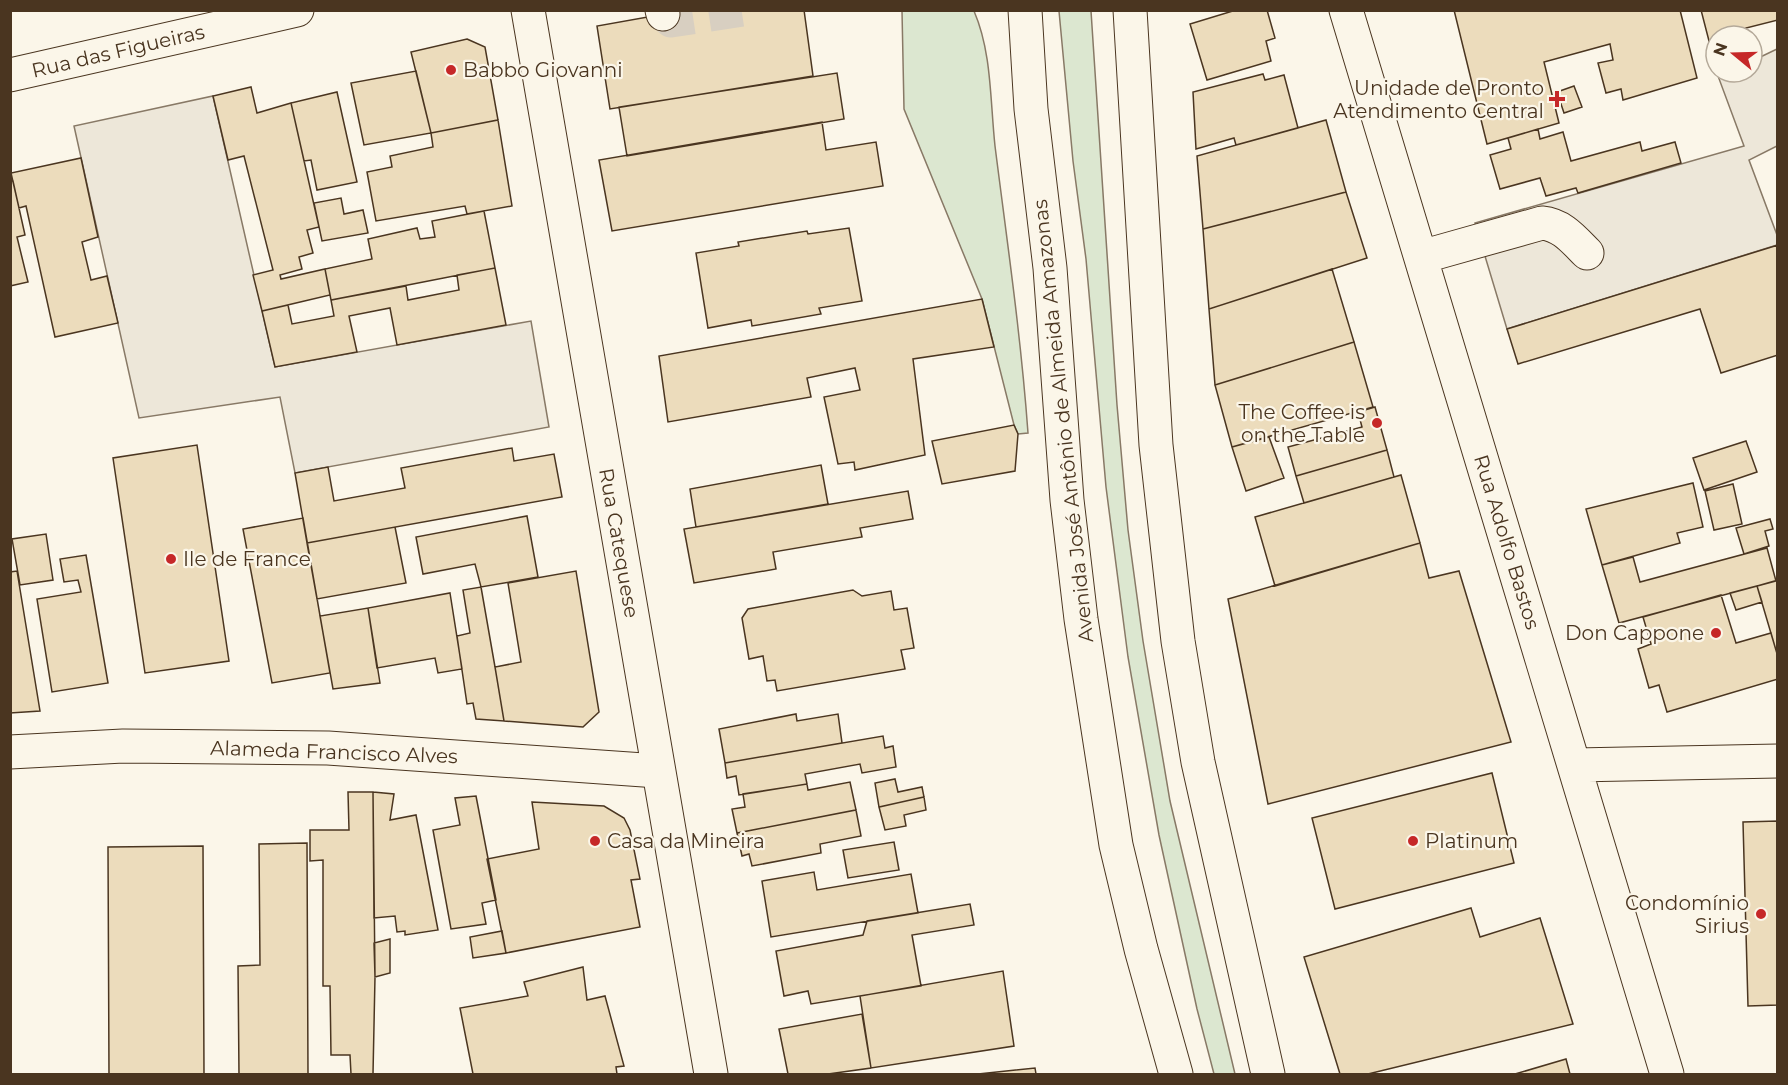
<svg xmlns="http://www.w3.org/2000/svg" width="1788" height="1085" viewBox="0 0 1788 1085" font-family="Montserrat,sans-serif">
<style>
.green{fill:#dce7d0;stroke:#887966;stroke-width:1.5}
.parking{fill:#ede7d9;stroke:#887966;stroke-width:1.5}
.building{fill:#ecdcbc;stroke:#4a3520;stroke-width:1.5}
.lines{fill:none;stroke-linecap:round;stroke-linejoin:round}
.minor-tunnel{stroke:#d8cfc1;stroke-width:33;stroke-dasharray:33 16;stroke-linecap:butt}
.minor-casing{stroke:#4a3520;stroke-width:35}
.major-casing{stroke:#4a3520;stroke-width:35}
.highway-casing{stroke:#4a3520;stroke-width:35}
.minor{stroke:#fbf6e9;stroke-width:33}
.major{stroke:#fbf6e9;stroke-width:33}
.highway{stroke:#fbf6e9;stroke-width:33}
.poi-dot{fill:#c62828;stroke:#fbf6e9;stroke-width:2}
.labels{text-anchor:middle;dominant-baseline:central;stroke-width:4.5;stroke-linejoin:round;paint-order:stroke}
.street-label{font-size:20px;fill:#4a3520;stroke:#fbf6e9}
.poi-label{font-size:20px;fill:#4a3520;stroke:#fbf6e9;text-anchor:start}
</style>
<rect width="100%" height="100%" fill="#fbf6e9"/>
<path class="green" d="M902 11H974C992 53 990 100 995 146 1007 241 1021 336 1028 433L1018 434 1014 425 982 299 904 109Z
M1059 11H1091L1117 405 1128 530 1143 641 1170 801 1235 1074H1214L1197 1009 1159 835 1128 657 1106 487 1086 259 1073 161Z"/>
<path class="parking" d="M1777 49V146L1749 160 1777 235V245L1507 329 1475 223 1744 146 1718 76 1727 72H1752V61Z
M213 96 275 367 531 321 549 427 295 473 280 397 139 418 74 126Z"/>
<path class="building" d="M687 10H804L813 76 610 109 597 26Z
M1236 10H1267L1275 38 1266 41 1271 61 1207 80 1190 24Z
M1454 10H1680L1697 78 1623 100 1621 89 1606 93 1598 63 1613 60 1610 44 1544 62 1559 123 1487 144Z
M1701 10H1778V20L1746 28 1748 36H1716V68Z
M467 39 485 47 498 120 431 133 411 52Z
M416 71 431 133 364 145 351 83Z
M837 73 844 119 627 156 619 107Z
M1263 74 1265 80 1284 75 1298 128 1236 145 1234 138 1196 149 1193 92Z
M1574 86 1582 107 1564 113 1557 92Z
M251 87 257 113 291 103 319 227 307 230 313 253 299 257 302 269 280 275 281 279 325 269 330 295 262 311 253 275 273 270 244 156 228 160 213 96Z
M337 92 357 182 317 190 311 160 304 161 291 103Z
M498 120 512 206 467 214 465 206 376 221 367 172 392 167 390 156 433 147 431 133Z
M1326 120 1346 192 1203 229 1197 156Z
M822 122 826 150 876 142 883 186 612 231 599 160Z
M1538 129 1540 139 1563 132 1571 161 1640 142 1642 151 1675 142 1681 163 1578 193 1576 188 1546 196 1540 178 1500 189 1490 155 1511 149 1508 138Z
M81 158 98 237 82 242 91 280 107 276 118 323 55 337 26 206 19 208 11 173Z
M10 181H13L25 235 17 237 28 282 10 286Z
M1346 192 1367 258 1209 309 1203 229Z
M341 198 344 214 363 210 368 233 322 241 314 203Z
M484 211 495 268 331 300 325 269 372 259 368 239 417 228 420 239 435 237 432 221Z
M849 228 862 301 819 308 821 314 752 326 751 320 708 328 696 253 739 246 738 242 807 231 808 234Z
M1778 245V355L1721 373 1700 309 1518 364 1507 329Z
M495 268 506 325 397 345 390 308 349 316 357 352 275 367 262 311 288 305 292 324 334 316 331 300 406 286 408 300 459 290 457 275Z
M1332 269 1354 342 1215 385 1209 309Z
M982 299 994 347 913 359 925 455 855 470 854 462 838 464 824 397 860 390 855 368 807 378 811 397 668 422 659 356Z
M1354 342 1373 407 1232 447 1215 385Z
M1375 407 1387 450 1296 476 1288 447 1362 427 1358 412Z
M1014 425 1018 434 1015 471 942 484 932 441Z
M1269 437 1284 478 1246 491 1232 447Z
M1746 441 1757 472 1704 490 1693 458Z
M197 445 229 661 145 673 113 458Z
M512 448 514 461 554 454 562 497 307 543 295 473 328 467 334 501 405 488 401 468Z
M1387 450 1394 477 1304 503 1296 476Z
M821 465 828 504 696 527 690 489Z
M1401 475 1420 543 1275 586 1255 517Z
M1693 483 1703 527 1677 533 1680 543 1602 565 1586 509Z
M1733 484 1742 524 1714 530 1705 491Z
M908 491 913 519 860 528 862 537 773 552 776 569 694 583 684 529Z
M527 516 538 577 481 587 475 564 423 574 416 537Z
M303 518 330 673 272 683 243 529Z
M1770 519 1773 529 1765 531 1769 546 1744 554 1736 528Z
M395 527 406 583 317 599 307 543Z
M46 534 53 580 20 585 12 539Z
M1420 543 1429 578 1459 571 1511 742 1268 804 1228 599Z
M1767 548 1776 581 1619 623 1602 565 1633 557 1640 582Z
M86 555 108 683 52 692 37 599 81 592 78 580 64 582 60 559Z
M17 571 40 711 10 713V572Z
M576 571 599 712 583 727 504 721 495 667 521 662 508 583Z
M1778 580V657L1757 586Z
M1757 586 1762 602 1736 610 1730 593Z
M481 587 495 667 504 721 476 719 473 703 467 704 457 636 470 633 463 590Z
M853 590 862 596 891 591 894 610 907 608 914 648 901 650 905 669 777 691 775 680 767 681 763 656 749 659 742 618 748 609Z
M450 593 462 669 438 673 435 658 377 668 368 608Z
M1721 595 1736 643 1771 633 1778 657V679L1667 712 1659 685 1649 688 1638 649 1651 644 1643 617Z
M368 608 380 683 333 689 320 616Z
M796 714 797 721 838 714 842 743 725 763 719 729Z
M883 736 885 748 893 746 896 767 862 773 860 764 805 774 807 784 739 795 736 776 727 778 725 763Z
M1492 773 1514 863 1335 909 1312 818Z
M895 779 898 792 922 787 924 797 879 807 875 783Z
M850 782 856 810 737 833 732 809 745 807 743 794 807 784 808 790Z
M348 792H373L375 977 373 1074H351L350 1055H331L330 986H323V860L310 861V830H349Z
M373 792 394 794 390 820 416 815 438 930 405 935V931L397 932 395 916 374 918Z
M476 796 496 900 482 903 486 924 451 929 433 830 460 825 455 798Z
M924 797 926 810 904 815 906 826 885 830 879 807Z
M532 802 604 806 624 818 630 830 640 879 631 880 640 927 506 953 487 859 539 849Z
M856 810 861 836 820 844 821 853 752 866 749 854 742 856 737 833Z
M1778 821V1005L1748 1006 1743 822Z
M894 842 899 870 848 878 843 850Z
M307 843 308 1074H239L238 966 260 965 259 844Z
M203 846 204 1074H109L108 847Z
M814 872 817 890 911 874 918 913 771 937 762 881Z
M970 904 974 925 912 935 921 986 811 1004 808 991 784 996 776 951 863 935 867 921Z
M1471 908 1480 937 1540 918 1573 1024 1368 1074H1340L1304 957Z
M502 931 506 953 473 958 470 937Z
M390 939V973L375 977 374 943Z
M583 967 587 1000 605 996 624 1066 616 1067 617 1074H473L460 1008 528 996 524 982Z
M1003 971 1014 1046 871 1068 860 996Z
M862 1014 871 1068 828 1074H788L779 1029Z
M1566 1059 1570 1074H1515Z
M1035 1068 1036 1074H978Z"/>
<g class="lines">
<path class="minor-tunnel" d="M663 14 671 21 743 10"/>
<g class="minor-casing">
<path id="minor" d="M662 10 663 14
M1346 10 1667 1074
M1421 257 1542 223C1562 225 1573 239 1587 253
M10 752 123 746 328 748 658 771
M1575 765 1778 761"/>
</g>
<g class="major-casing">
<path id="major" d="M528 10 711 1074
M10 75 297 10"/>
</g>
<g class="highway-casing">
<path id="highway" d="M1025 10 1031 109 1050 268 1067 500 1081 619 1116 845 1141 949 1176 1074
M1130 10 1156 445 1178 641 1198 762 1268 1074"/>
</g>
<use href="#minor" class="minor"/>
<use href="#major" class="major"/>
<use href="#highway" class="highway"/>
</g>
<g class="poi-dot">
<circle cx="451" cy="70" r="6"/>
<path d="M1554 90h6v6h6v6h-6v6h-6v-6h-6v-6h6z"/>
<circle cx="1377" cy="423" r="6"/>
<circle cx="171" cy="559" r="6"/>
<circle cx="1716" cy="633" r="6"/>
<circle cx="595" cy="841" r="6"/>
<circle cx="1413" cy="841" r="6"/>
<circle cx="1761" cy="914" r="6"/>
</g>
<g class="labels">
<g class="street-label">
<text transform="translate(118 51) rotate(-13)">Rua das Figueiras</text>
<text transform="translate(1063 421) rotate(-96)">Avenida José Antônio de Almeida Amazonas</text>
<text transform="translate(1507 542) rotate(73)">Rua Adolfo Bastos</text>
<text transform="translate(619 543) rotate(80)">Rua Catequese</text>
<text transform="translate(334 752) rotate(2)">Alameda Francisco Alves</text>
</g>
<g class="poi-label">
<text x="463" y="70">Babbo Giovanni</text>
<text x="1544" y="88" text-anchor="end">Unidade de Pronto<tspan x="1544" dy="23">Atendimento Central</tspan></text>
<text x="1365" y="412" text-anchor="end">The Coffee is<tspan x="1365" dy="23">on the Table</tspan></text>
<text x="183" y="559">Ile de France</text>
<text x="1704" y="633" text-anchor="end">Don Cappone</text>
<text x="607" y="841">Casa da Mineira</text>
<text x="1425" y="841">Platinum</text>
<text x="1749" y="903" text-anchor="end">Condomínio<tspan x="1749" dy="23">Sirius</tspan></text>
</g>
</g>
<rect width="1788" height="1085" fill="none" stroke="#4a3520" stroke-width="24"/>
<g transform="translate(1734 54) rotate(289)"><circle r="28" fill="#fbf6e9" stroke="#b4a999" stroke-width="1.5"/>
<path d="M0-4.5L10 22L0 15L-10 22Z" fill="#c62828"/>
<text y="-9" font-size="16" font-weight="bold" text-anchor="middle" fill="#4a3520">N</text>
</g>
</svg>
